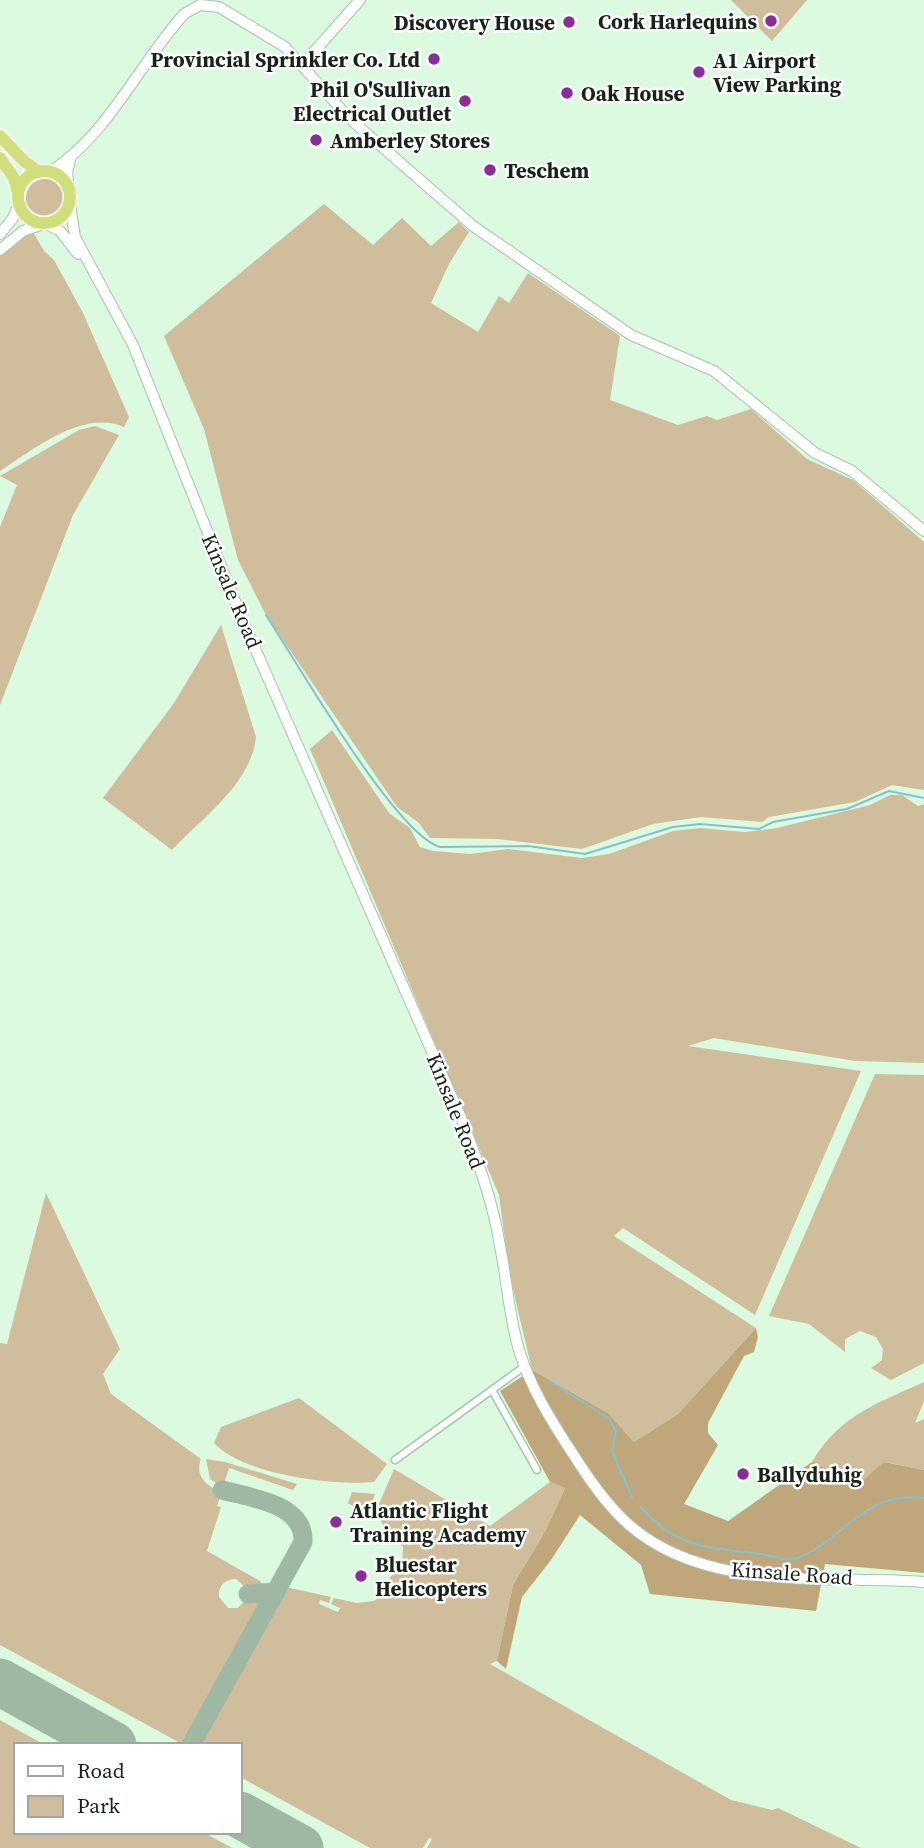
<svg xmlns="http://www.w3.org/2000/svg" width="924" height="1848" viewBox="0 0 924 1848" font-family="'Source Serif 4',serif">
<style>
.green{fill:#d0bd9b}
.forest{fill:#bfa67b}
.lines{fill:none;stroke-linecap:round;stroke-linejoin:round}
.stream{stroke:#85c0d2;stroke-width:2}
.taxiway{stroke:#9fb8a4;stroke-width:19}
.runway{stroke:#9fb8a4;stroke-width:47}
.street-casing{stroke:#a7c5ac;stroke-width:9}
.secondary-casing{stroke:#a7c5ac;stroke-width:12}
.highway-casing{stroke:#fff;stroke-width:15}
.street{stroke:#fff;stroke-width:6}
.secondary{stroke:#fff;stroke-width:10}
.highway{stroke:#d1de7c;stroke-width:12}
.poi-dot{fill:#882e99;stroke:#fff;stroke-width:2.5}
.labels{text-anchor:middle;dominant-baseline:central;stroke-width:5;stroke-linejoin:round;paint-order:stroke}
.poi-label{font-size:21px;font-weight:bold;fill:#172219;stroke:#fff;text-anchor:start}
.street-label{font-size:21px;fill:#172219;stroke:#fff}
</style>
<rect width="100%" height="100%" fill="#dbfae0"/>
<path class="green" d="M731 0H807L772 41Z
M26 198a19 19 0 1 1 38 0a19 19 0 1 1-38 0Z
M324 204 373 245 402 218 431 246 459 222 469 232 449 264 431 303 478 332 499 296 509 303 528 273 620 336 610 400 678 425 707 416 717 420 751 409 807 459 853 480 924 542V790L892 785 855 802 769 817 762 822 701 817 653 824 582 849 498 839 430 838 418 822 397 807 266 615 238 560 204 429 164 336Z
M33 232 44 251 54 260 83 313 129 417 124 427C83 409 34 449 0 471V255L19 239Z
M95 426 119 435 73 515 0 705V527L17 485 0 476 79 430Z
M221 625 256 737C251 784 203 817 172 850L103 798 174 703Z
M332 730 389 813 410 828 420 847 433 851 470 854 508 849 582 858 609 854 673 831 700 828 745 832 777 828 870 805 890 795H902L918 806 924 804V1063L855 1061 714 1038 688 1046 861 1071 755 1315 623 1228 614 1236 756 1328 678 1414 634 1442 608 1413 532 1370 509 1272 499 1195 310 749Z
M875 1074 924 1075V1363L891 1380 871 1368 882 1360 883 1349 876 1337 860 1331 845 1339V1352L809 1324 769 1316Z
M46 1193 120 1349 103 1374 111 1394 201 1459C194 1475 207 1487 222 1492L217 1506 221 1507 207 1551 260 1581 266 1589 248 1590 236 1579C225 1579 218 1586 219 1597L228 1608H238L248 1597 266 1595 265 1600 184 1745 0 1645V1343L7 1344Z
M924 1382V1401L915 1423 924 1419V1470L885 1462 861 1483 812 1462C840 1415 876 1404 924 1382Z
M299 1398 387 1464 374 1482C333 1486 242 1474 214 1443L221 1427Z
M206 1459 225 1462 297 1484 293 1490 229 1468 223 1487 210 1479Z
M394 1469 490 1526 550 1482 565 1488 547 1528 513 1585 497 1661 490 1664 731 1800 772 1810 778 1808 861 1848H427L432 1839 429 1838 423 1848H370L240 1777V1745H198L286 1587 331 1597 329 1603 320 1600 319 1604 338 1612 340 1608 331 1604 334 1598 357 1603 374 1601 380 1597 391 1576 402 1569 403 1547 385 1529 376 1511Z
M352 1492 375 1494 369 1512 364 1513 348 1503Z
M0 1720 45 1745H16V1832H203L232 1848H0Z"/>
<path class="forest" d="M756 1328 758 1337 754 1352 744 1356 708 1423V1433L718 1445 684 1504 728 1521 812 1462 860 1483 884 1462 924 1470V1573L825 1564 816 1611 650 1594 641 1565 580 1515 551 1560 522 1597 506 1669 497 1661 513 1585 547 1528 565 1488 550 1482 500 1391 532 1370 608 1413 634 1442 678 1414Z"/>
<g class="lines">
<path class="stream" d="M266 615C296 661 395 834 440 847L528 846 585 854 673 827 700 824 759 829 773 822 847 809 889 791 924 798
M550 1381 608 1418 616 1431 612 1451 632 1497
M641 1507C678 1550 710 1547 761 1554 772 1556 788 1562 798 1558 848 1537 863 1491 924 1498"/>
<path class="taxiway" d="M248 1594 276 1592
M191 1745 303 1542C305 1503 250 1498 222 1490"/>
<path class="runway" d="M0 1682 113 1745
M240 1815 300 1848"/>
<g class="street-casing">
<path id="street" d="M492 1390 537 1470
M395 1460 525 1366"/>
</g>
<g class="secondary-casing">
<path id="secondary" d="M303 64 360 0
M50 172C108 135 139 64 184 14L200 5 219 7 285 47 350 119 473 226 631 335 714 371 815 453 852 471 924 531
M69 189 67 173 71 156
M70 205 75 237 133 345 243 621 462 1120C478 1161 493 1202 500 1246 507 1280 509 1317 519 1350 530 1387 552 1422 573 1454 589 1479 606 1504 628 1524 706 1593 828 1575 924 1582
M46 224 60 231 78 254
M0 234 13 218 19 203
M0 250 23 231 43 224"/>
</g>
<g class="highway-casing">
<path id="highway" d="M0 136 24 161 39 172
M0 158 14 178 18 193
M18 197a26 26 0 1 1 52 0a26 26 0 1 1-52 0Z"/>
</g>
<use href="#street" class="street"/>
<use href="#secondary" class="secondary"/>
<use href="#highway" class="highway"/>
</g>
<g class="poi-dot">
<circle cx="771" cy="21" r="7"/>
<circle cx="569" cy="22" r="7"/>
<circle cx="434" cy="59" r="7"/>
<circle cx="699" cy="72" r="7"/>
<circle cx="567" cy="93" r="7"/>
<circle cx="465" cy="101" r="7"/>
<circle cx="316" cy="140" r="7"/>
<circle cx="490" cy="170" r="7"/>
<circle cx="743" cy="1474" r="7"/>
<circle cx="336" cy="1522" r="7"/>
<circle cx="361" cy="1576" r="7"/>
</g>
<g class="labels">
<g class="poi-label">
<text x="757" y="21" text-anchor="end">Cork Harlequins</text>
<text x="555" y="22" text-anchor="end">Discovery House</text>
<text x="420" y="59" text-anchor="end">Provincial Sprinkler Co. Ltd</text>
<text x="713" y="60">A1 Airport<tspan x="713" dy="24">View Parking</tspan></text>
<text x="451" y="89" text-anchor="end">Phil O'Sullivan<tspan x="451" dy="24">Electrical Outlet</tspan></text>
<text x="581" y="93">Oak House</text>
<text x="330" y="140">Amberley Stores</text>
<text x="504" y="170">Teschem</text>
<text x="757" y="1474">Ballyduhig</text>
<text x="350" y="1510">Atlantic Flight<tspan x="350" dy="24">Training Academy</tspan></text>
<text x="375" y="1564">Bluestar<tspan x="375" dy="24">Helicopters</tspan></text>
</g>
<g class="street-label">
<text transform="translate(232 591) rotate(67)">Kinsale Road</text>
<text transform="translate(456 1111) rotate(68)">Kinsale Road</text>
<text transform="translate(792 1573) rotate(4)">Kinsale Road</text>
</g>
</g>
<rect x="14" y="1743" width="228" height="91" fill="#ffffff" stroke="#a2a7a3" stroke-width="2"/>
<rect x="28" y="1766" width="35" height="10" fill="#ffffff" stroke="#a2a7a3" stroke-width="2"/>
<text x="77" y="1778" font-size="21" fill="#172219">Road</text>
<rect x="28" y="1796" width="35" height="21" fill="#d0bd9b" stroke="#a2a7a3" stroke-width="2"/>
<text x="77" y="1813" font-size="21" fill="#172219">Park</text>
</svg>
